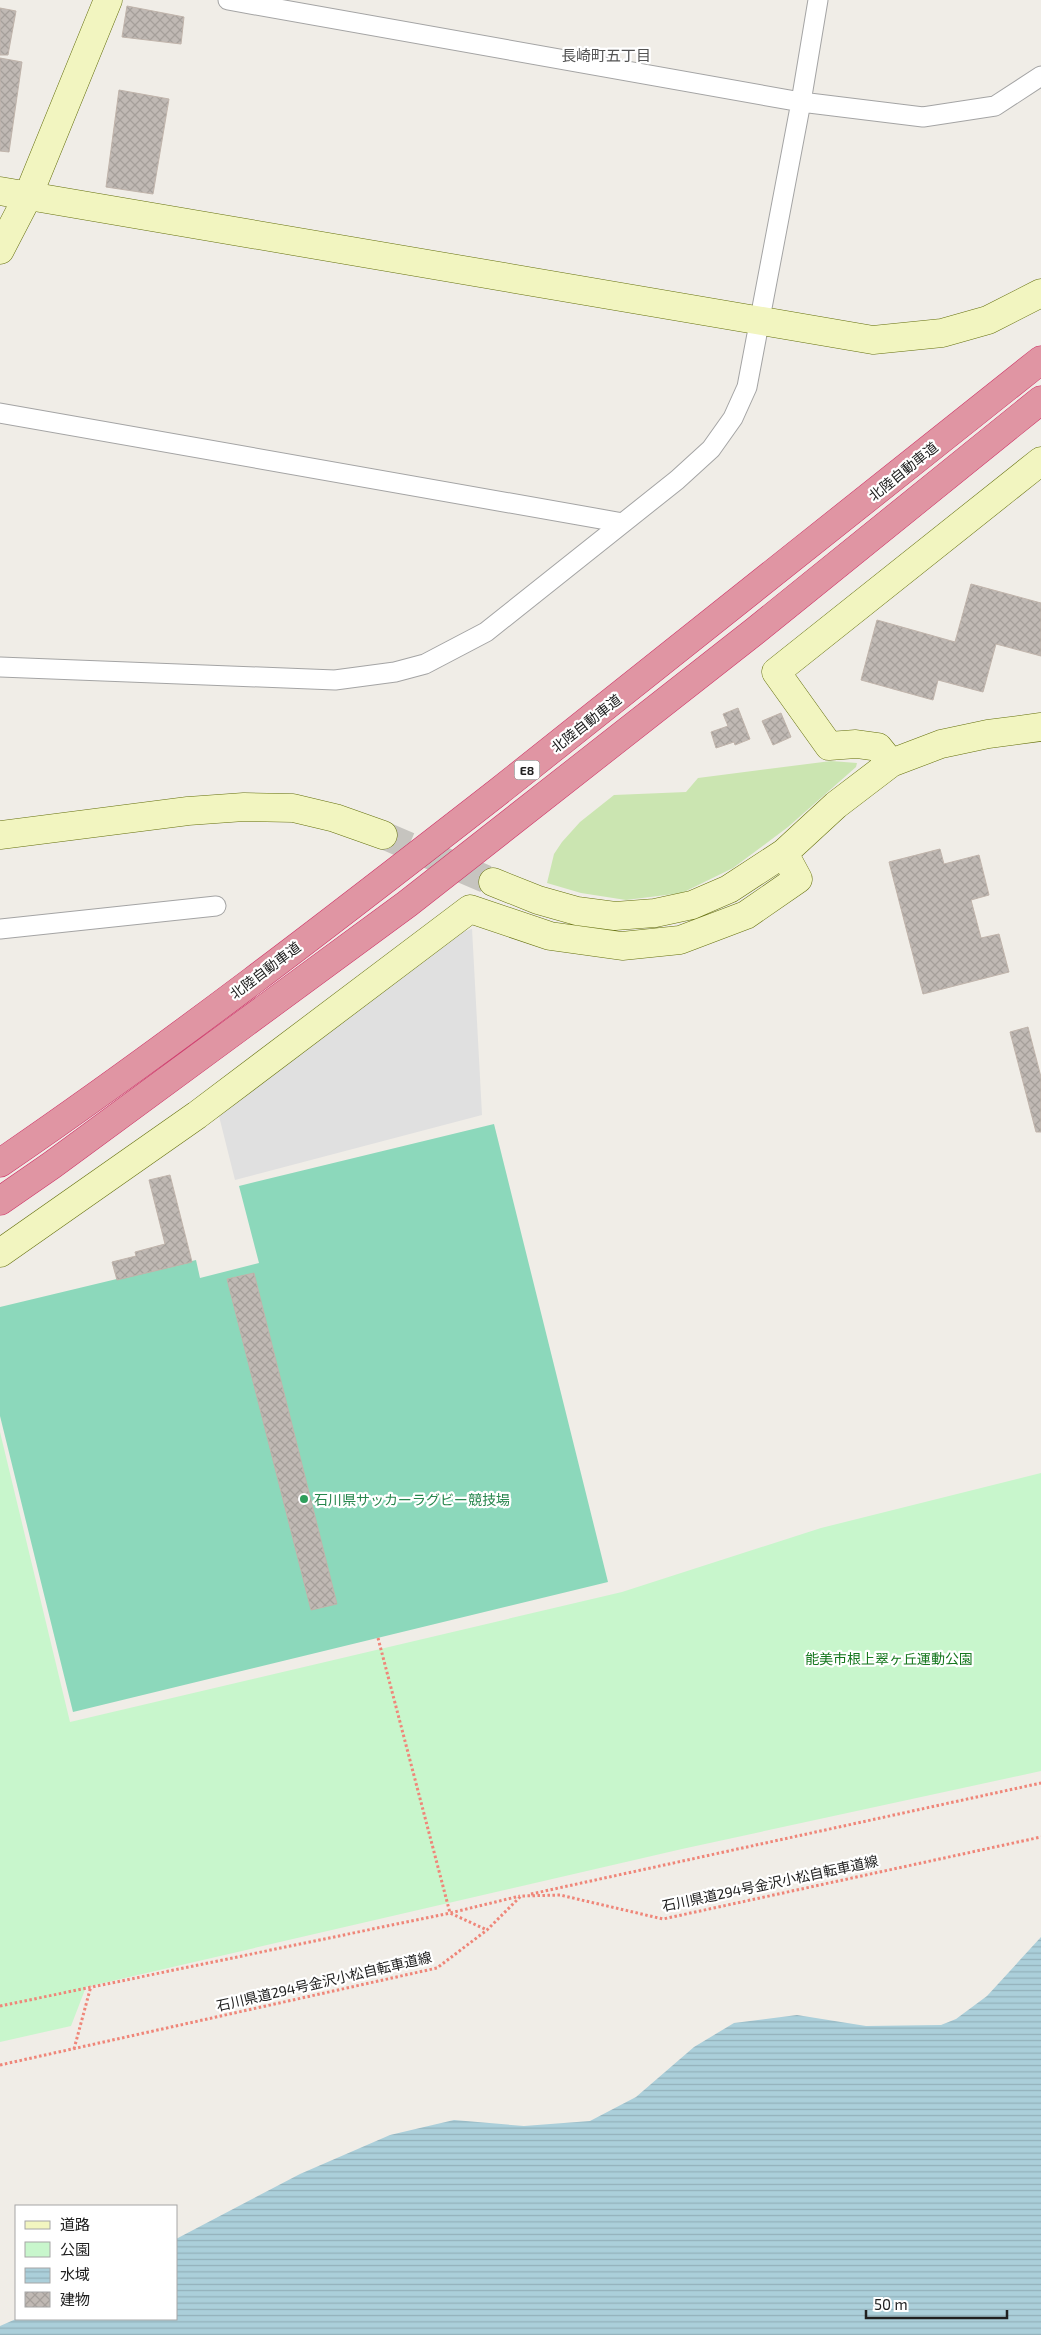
<svg xmlns="http://www.w3.org/2000/svg" width="1041" height="2335" viewBox="0 0 1041 2335" font-family="'Exo 2','Noto Sans JP',sans-serif">
<style>
.grass{fill:#cbe5b1}
.park{fill:#c8f6cc}
.pitch{fill:#8cd8bb}
.parking{fill:#e0e0e0}
.water{fill:url(#water-rules)}
.building{fill:url(#building-cross-hatch);stroke:#c0b4ab}
.lines{fill:none;stroke-linecap:round;stroke-linejoin:round}
.secondary-tunnel{stroke:#c6c4bf;stroke-width:28;stroke-dasharray:28 14;stroke-linecap:butt}
.street-casing{stroke:#a4a4a4;stroke-width:21}
.secondary-casing{stroke:#65700e;stroke-width:29}
.highway-casing{stroke:#cd3467;stroke-width:29}
.path{stroke:#ef8679;stroke-width:3;stroke-dasharray:2.5 2.5;stroke-linecap:butt}
.street{stroke:#fff;stroke-width:19}
.secondary{stroke:#f2f5c0;stroke-width:28}
.highway{stroke:#e095a3;stroke-width:28}
.leisure-dot{fill:#2e9e5b;stroke:#fff;stroke-width:2}
.labels{text-anchor:middle;dominant-baseline:central;stroke-width:4.5;stroke-linejoin:round;paint-order:stroke}
.shield{fill:#fff;stroke:#636363;stroke-width:1}
.shield-label{font-size:12px;font-weight:bold;fill:#202020}
.street-label{font-size:14px;fill:#202020;stroke:#fff}
.leisure-label{font-size:14px;fill:#27864d;stroke:#fff;text-anchor:start}
.park-label{font-size:14px;fill:#15771e;stroke:#fff}
.neighbourhood-label{font-size:15px;fill:#535353;stroke:#fff}
</style>
<defs>
<pattern id="water-rules" width="6" height="5" patternUnits="userSpaceOnUse" patternTransform="scale(1.25)"><rect width="6" height="5" fill="#abcfda"/><path d="M0 2.5h6" fill="none" stroke="#93b1bb"/></pattern>
<pattern id="building-cross-hatch" width="8" height="8" patternUnits="userSpaceOnUse" patternTransform="scale(1.25)"><rect width="8" height="8" fill="#c0b9b4"/><path d="M0 0l8 8M0 8l8-8" fill="none" stroke="#a59f9a"/></pattern>
</defs>
<rect width="100%" height="100%" fill="#f0ede7"/>
<path class="grass" d="M831 761 857 763 856 767 788 827 733 868 682 893 626 900 581 893 547 883 554 854 562 842 580 822 614 795 686 792 698 778Z"/>
<path class="park" d="M0 1432 70 1722 622 1592 821 1528 1041 1473V1771L682 1849 86 1987 71 2026 0 2042Z"/>
<path class="pitch" d="M494 1124 608 1582 73 1712 0 1416V1307L196 1260 200 1278 259 1263 239 1186Z"/>
<path class="parking" d="M472 929 482 1115 235 1180 219 1116 459 933Z"/>
<path class="water" d="M1041 1937V2335H0V2326L16 2319H176V2239L300 2174 390 2135 454 2120 524 2126 590 2121 636 2097 694 2047 734 2023 797 2015 866 2026 941 2025 956 2019 987 1996Z"/>
<path class="building" d="M127 6 184 17 181 44 122 37Z
M0 8 16 11 8 55H0Z
M0 58 22 62 9 152 0 151Z
M119 90 169 99 153 194 106 187Z
M971 584 1041 603V656L996 644 983 692 938 680 933 700 861 680 877 620 955 642Z
M738 708 750 739 735 745 734 742 716 748 711 732 728 726 723 714Z
M781 713 791 737 773 745 762 721Z
M940 849 944 864 979 855 989 895 971 900 981 938 999 934 1009 972 923 994 889 862Z
M1028 1027 1041 1077V1132H1036L1010 1032Z
M170 1175 192 1262 117 1280 112 1262 136 1256 135 1252 165 1244 149 1180Z
M254 1273 337 1604 311 1610 227 1279Z"/>
<g class="lines">
<path class="secondary-tunnel" d="M383 835 493 882"/>
<g class="street-casing">
<path id="street" d="M228 0 801 102 923 117 995 106 1041 76
M0 413 623 523
M0 667 335 680 395 672 425 664 486 632 677 480 711 449 733 418 747 387 801 102 818 0
M0 929 216 906"/>
</g>
<g class="secondary-casing">
<path id="secondary" d="M0 191 873 340 942 333 988 320 1041 293
M0 250 28 196 108 0
M891 763 878 747 856 744 829 746 776 672 1041 461
M0 835 188 811 244 807 293 808 335 818 383 835
M493 882 538 900 577 911 615 916 655 913 692 905 729 889 784 853 836 805 891 763 941 744 988 734 1041 727
M0 1253 197 1115 470 909 550 936 622 946 680 940 746 915 798 879 784 853"/>
</g>
<g class="highway-casing">
<path id="highway" d="M0 1163C171 1046 335 919 498 792 680 649 861 505 1041 360
M0 1201 52 1165 407 904 755 631 1041 400"/>
</g>
<path class="path" d="M378 1638 450 1913 487 1930
M531 1894 1041 1783
M0 2006 450 1913 520 1896
M74 2049 91 1986
M0 2065 437 1968 487 1930 521 1896 560 1895 663 1919 1041 1837"/>
<use href="#street" class="street"/>
<use href="#secondary" class="secondary"/>
<use href="#highway" class="highway"/>
</g>
<circle class="leisure-dot" cx="304" cy="1499" r="5"/>
<g class="labels">
<rect class="shield" x="514.5" y="760.5" width="25" height="19" rx="4"/>
<g class="shield-label">
<text x="527" y="770">E8</text>
</g>
<g class="street-label">
<text transform="translate(903 471) rotate(-39)">北陸自動車道</text>
<text transform="translate(586 723) rotate(-38)">北陸自動車道</text>
<text transform="translate(265 970) rotate(-37)">北陸自動車道</text>
<text transform="translate(770 1883) rotate(-12)">石川県道294号金沢小松自転車道線</text>
<text transform="translate(324 1981) rotate(-13)">石川県道294号金沢小松自転車道線</text>
</g>
<g class="leisure-label">
<text x="314" y="1499">石川県サッカーラグビー競技場</text>
</g>
<g class="park-label">
<text x="889" y="1658">能美市根上翠ヶ丘運動公園</text>
</g>
<g class="neighbourhood-label">
<text x="606" y="55">長崎町五丁目</text>
</g>
</g>
<rect x="15" y="2205" width="162" height="115" fill="#ffffff" stroke="#a6a6a6"/>
<rect x="25" y="2221" width="25" height="8" fill="#f2f5c0" stroke="#a6a6a6"/>
<text x="60" y="2230" font-size="15" fill="#202020">道路</text>
<rect x="25" y="2242" width="25" height="15" fill="#c8f6cc" stroke="#a6a6a6"/>
<text x="60" y="2255" font-size="15" fill="#202020">公園</text>
<rect x="25" y="2268" width="25" height="15" fill="url(#water-rules)" stroke="#a6a6a6"/>
<text x="60" y="2280" font-size="15" fill="#202020">水域</text>
<rect x="25" y="2292" width="25" height="15" fill="url(#building-cross-hatch)" stroke="#a6a6a6"/>
<text x="60" y="2305" font-size="15" fill="#202020">建物</text>
<path d="M866 2310v8h141v-8" fill="none" stroke="#202020" stroke-width="2.5"/>
<text x="874" y="2310" font-size="15" fill="#202020" stroke="#ffffff" stroke-width="4" paint-order="stroke">50 m</text>
</svg>
